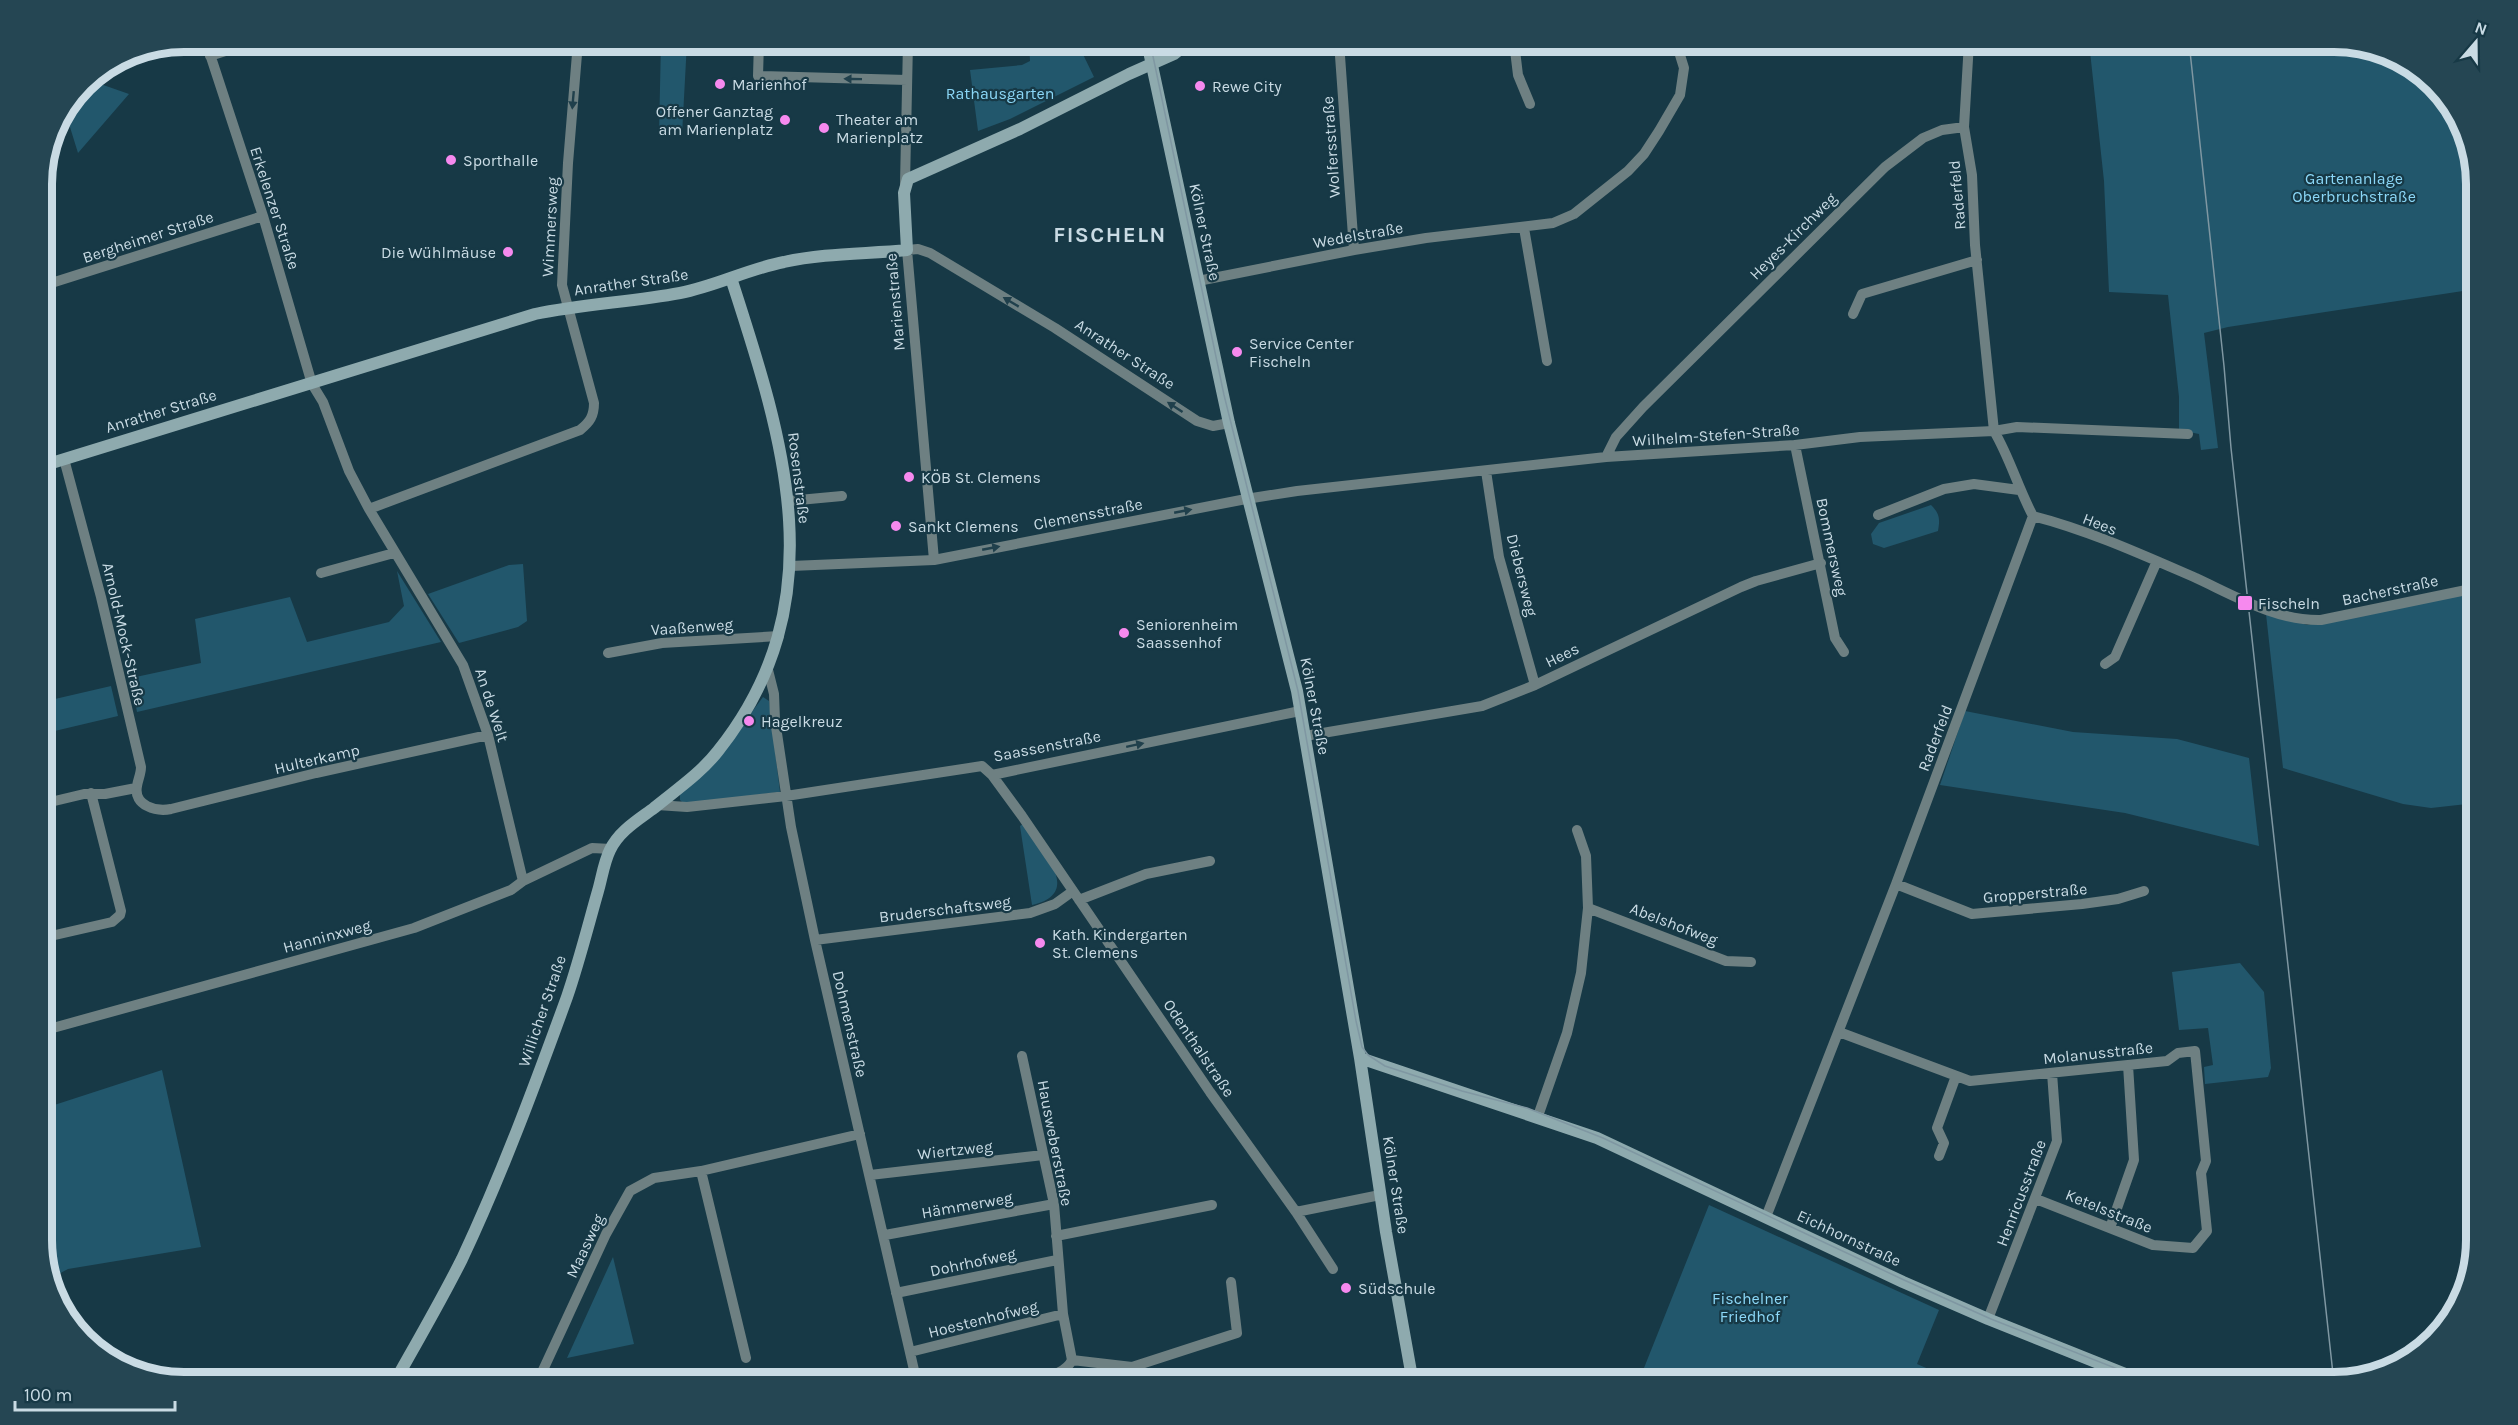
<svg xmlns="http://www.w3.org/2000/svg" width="2518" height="1425" viewBox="0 0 2518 1425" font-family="Karla,sans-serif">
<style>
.green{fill:#22576c}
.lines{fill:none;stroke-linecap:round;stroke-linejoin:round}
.street{stroke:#6e8082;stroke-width:10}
.secondary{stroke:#8eaaae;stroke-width:12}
.tram{stroke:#7f97a2;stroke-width:1.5}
.oneway{fill:#20404c}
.poi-dot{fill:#f689ee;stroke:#173946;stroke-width:2}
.labels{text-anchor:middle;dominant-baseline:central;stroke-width:4.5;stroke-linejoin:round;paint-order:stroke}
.poi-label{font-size:16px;fill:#c9dbe4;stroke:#173946;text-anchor:start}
.park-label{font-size:16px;fill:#8bd7f7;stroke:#173946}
.street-label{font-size:16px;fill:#c9dbe4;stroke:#173946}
.district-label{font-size:22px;font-weight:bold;letter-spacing:1.5px;fill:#c9dbe4;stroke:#173946}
.rim{fill:none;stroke:#c9dbe4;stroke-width:8}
</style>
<rect width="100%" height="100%" fill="#173946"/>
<path class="green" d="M661 42H687L682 135 659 133Z
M1029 42H1077L1094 77 1010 119 978 131 970 70 1022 65 1030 61Z
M2089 42H2333L2404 61 2452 106 2476 176V289L2228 327 2204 333 2218 448 2201 450 2199 434 2179 430V397L2168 295 2109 292 2104 181Z
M89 80 129 94 78 153 65 111 84 83Z
M1931 505C1940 514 1940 519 1938 531L1884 548 1873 544 1871 534 1879 523Z
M523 564 527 621 518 627 459 643 428 594 509 565Z
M397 571 441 642 137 712 131 678 201 663 195 619 290 597 307 642 389 622 404 606Z
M2476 592V803L2431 808 2403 804 2283 768 2266 614 2307 625Z
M111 686 118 716 42 734V702Z
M763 697 769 701 780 792 684 804 680 800V794L731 740Z
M1965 711 2073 732 2177 739 2249 758 2259 846 2125 813 1940 785Z
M1023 824C1041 849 1085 893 1032 905L1020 826Z
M2240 963 2264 992 2271 1068 2268 1077 2205 1084 2204 1067 2213 1065 2208 1028 2179 1030 2172 972Z
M162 1070 201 1247 68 1269 51 1278 42 1249V1109Z
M1709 1205 1939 1310 1917 1364 1961 1383H1638Z
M613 1257 634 1344 567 1358Z"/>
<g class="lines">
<path class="street" d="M206 42 263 216 312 384 323 402 349 471 369 509 463 665 488 735 523 881
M759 42 758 76 907 80
M1339 42 1354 250
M1514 42 1518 75 1530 104
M210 56 253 42
M905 184 908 42
M1524 228 1547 361
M1198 281 1354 250 1426 238 1553 223 1574 214 1628 171 1644 154 1659 131 1680 95 1684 68 1676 42
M42 286 263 216
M1853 314 1862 294 1977 260
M1795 445 1835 638 1844 652
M1606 457 1616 437 1643 407 1885 167 1923 138 1942 130 1964 127
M64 459 101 597 141 767C141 774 138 779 137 786 133 806 157 812 171 809L316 773 488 735
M1486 471 1499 557 1535 685
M788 501 842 496
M369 509 580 430C590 422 594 416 594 403L562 285 568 163 578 42
M1878 515 1944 489 1974 484 2019 490
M2033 516C2088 530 2143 555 2196 578 2235 596 2277 621 2321 620L2476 588
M934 560 907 250 918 249 930 253 1055 328 1197 421 1213 426 1229 423
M791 566 934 560 1246 499 1297 491 1606 457 1795 445 1860 437 1994 431 2017 427 2188 434
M321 573 394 553
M608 653 662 643 779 636
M2105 664 2115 657 2157 561
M768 670 774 694 775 720 791 827 815 940 917 1383
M1305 736 1482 706 1535 685 1741 587 1756 581 1821 563
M992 775 1300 711
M42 804 84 794H105L136 788
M657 805 687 807 786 796 982 766 992 775 1022 816 1210 1092 1296 1212 1380 1195
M1896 884 1972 914 2082 904 2118 899 2144 891
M1079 900 1146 874 1210 861
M1588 908 1726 961 1751 962
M42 938 112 922 120 915 121 911 91 793
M815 940 1030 913 1055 904 1073 891
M42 1031 414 928 511 890 523 881 592 848 611 849
M1839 1032 1970 1081 2167 1061 2178 1053 2195 1051 2206 1161 2201 1173 2207 1231 2193 1248 2153 1245 2036 1199
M1022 1056 1054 1204 1063 1314 1072 1360 1132 1367 1135 1383
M1538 1116 1567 1033 1581 973 1588 908 1586 856 1577 830
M1939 1156 1944 1143 1937 1128 1956 1076
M701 1171 746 1358
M870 1175 1043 1155
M1296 1212 1333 1269
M1766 1217 1896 884 2033 516C2018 488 2010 458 1994 431L1975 245 1972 175 1964 127 1969 42
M2110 1228 2134 1160 2128 1065
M885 1235 1054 1204
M1056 1236 1212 1205
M896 1293 1057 1260
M1988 1319 2057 1141 2052 1073
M910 1352 1063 1314
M1132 1367 1237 1333 1231 1282
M537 1383 606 1234 630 1191 654 1178 701 1171 860 1134
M1030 1383C1043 1378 1066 1374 1072 1360"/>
<path class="secondary" d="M1147 42 1229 423 1297 691 1360 1058 1386 1232 1413 1383
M42 466 535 314C583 304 632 302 680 293 716 286 748 269 784 262 825 253 866 254 907 250L904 193 908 179 1020 129 1129 74 1174 54 1189 42
M1360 1058 1597 1138 1903 1282 1988 1319 2148 1383
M394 1383C417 1342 441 1301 462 1259 502 1174 535 1085 567 997 579 962 588 926 598 891 602 877 604 862 610 850 619 831 638 820 654 808 676 790 701 773 718 751 837 602 784 441 731 278"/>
<path class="tram" d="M1150 42 1224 395 1298 691 1356 1021 1362 1047 1368 1055 1385 1066 1462 1091 1527 1108 1603 1138 1904 1280 1991 1319 2153 1383
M2189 42 2224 366 2231 448 2334 1383"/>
</g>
<defs><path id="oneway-solid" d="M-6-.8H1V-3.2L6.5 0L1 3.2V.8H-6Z" transform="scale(1.5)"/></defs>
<g class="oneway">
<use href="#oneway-solid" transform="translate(853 79) rotate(-179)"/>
<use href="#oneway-solid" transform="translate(573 100) rotate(95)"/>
<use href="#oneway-solid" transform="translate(1011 302) rotate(-149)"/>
<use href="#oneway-solid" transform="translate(1175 407) rotate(-147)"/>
<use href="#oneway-solid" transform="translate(1183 511) rotate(-11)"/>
<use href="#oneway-solid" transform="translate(991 548) rotate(-11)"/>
<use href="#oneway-solid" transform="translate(1135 745) rotate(-12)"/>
</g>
<g class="poi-dot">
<circle cx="720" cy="84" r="6"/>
<circle cx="1200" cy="86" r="6"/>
<circle cx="785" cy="120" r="6"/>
<circle cx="824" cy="128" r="6"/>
<circle cx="451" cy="160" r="6"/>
<circle cx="508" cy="252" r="6"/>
<circle cx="1237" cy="352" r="6"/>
<circle cx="909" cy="477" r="6"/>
<circle cx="896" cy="526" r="6"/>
<rect x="2237" y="595" width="16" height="16" rx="3"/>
<circle cx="1124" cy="633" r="6"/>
<circle cx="749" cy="721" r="6"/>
<circle cx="1040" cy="943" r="6"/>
<circle cx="1346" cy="1288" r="6"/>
</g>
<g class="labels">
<g class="poi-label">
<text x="732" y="84">Marienhof</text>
<text x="1212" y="86">Rewe City</text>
<text x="773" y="111" text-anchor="end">Offener Ganztag<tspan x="773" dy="18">am Marienplatz</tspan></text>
<text x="836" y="119">Theater am<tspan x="836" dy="18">Marienplatz</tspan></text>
<text x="463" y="160">Sporthalle</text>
<text x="496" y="252" text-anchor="end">Die Wühlmäuse</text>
<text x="1249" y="343">Service Center<tspan x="1249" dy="18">Fischeln</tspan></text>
<text x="921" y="477">KÖB St. Clemens</text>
<text x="908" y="526">Sankt Clemens</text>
<text x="2258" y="603">Fischeln</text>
<text x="1136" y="624">Seniorenheim<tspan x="1136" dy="18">Saassenhof</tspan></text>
<text x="761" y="721">Hagelkreuz</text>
<text x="1052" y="934">Kath. Kindergarten<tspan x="1052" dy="18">St. Clemens</tspan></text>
<text x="1358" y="1288">Südschule</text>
</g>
<g class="park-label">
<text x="1000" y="93">Rathausgarten</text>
<text x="2354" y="178">Gartenanlage<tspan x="2354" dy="18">Oberbruchstraße</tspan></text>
<text x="1750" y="1298">Fischelner<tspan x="1750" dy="18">Friedhof</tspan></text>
</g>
<g class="street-label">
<text transform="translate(1331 147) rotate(-94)">Wolfersstraße</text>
<text transform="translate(1957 195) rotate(-95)">Raderfeld</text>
<text transform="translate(275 208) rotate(72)">Erkelenzer Straße</text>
<text transform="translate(550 227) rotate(-87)">Wimmersweg</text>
<text transform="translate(1205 232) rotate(78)">Kölner Straße</text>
<text transform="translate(1358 235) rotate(-10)">Wedelstraße</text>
<text transform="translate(1793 236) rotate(-45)">Heyes-Kirchweg</text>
<text transform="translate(148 237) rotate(-18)">Bergheimer Straße</text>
<text transform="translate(631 282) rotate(-8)">Anrather Straße</text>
<text transform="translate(895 302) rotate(-95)">Marienstraße</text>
<text transform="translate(1125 354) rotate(33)">Anrather Straße</text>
<text transform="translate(161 411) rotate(-17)">Anrather Straße</text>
<text transform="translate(1716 435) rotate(-4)">Wilhelm-Stefen-Straße</text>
<text transform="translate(799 478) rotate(83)">Rosenstraße</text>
<text transform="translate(1088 514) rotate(-11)">Clemensstraße</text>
<text transform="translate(2100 524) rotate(21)">Hees</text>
<text transform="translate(1832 547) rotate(78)">Bommersweg</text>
<text transform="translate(1522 575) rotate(76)">Diebersweg</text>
<text transform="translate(2390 590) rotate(-12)">Bacherstraße</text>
<text transform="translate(692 627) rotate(-4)">Vaaßenweg</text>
<text transform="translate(124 634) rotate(77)">Arnold-Mock-Straße</text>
<text transform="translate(1562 655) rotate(-26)">Hees</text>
<text transform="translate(492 705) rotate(72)">An de Welt</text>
<text transform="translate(1315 706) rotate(79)">Kölner Straße</text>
<text transform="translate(1935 738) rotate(-69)">Raderfeld</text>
<text transform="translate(1047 746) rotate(-11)">Saassenstraße</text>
<text transform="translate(317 759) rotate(-13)">Hulterkamp</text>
<text transform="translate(2035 893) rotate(-5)">Gropperstraße</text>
<text transform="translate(945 909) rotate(-7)">Bruderschaftsweg</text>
<text transform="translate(1674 924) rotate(21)">Abelshofweg</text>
<text transform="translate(327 936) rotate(-15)">Hanninxweg</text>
<text transform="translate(542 1011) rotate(-71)">Willicher Straße</text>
<text transform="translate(850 1024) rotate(77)">Dohmenstraße</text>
<text transform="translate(1199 1048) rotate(56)">Odenthalstraße</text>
<text transform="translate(2098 1053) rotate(-6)">Molanusstraße</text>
<text transform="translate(1055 1143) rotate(79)">Hausweberstraße</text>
<text transform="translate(955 1150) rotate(-6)">Wiertzweg</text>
<text transform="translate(1396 1185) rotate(81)">Kölner Straße</text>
<text transform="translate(2021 1193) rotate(-69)">Henricusstraße</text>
<text transform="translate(967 1205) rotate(-10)">Hämmerweg</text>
<text transform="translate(2109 1211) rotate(22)">Ketelsstraße</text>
<text transform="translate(1849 1238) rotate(25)">Eichhornstraße</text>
<text transform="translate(585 1246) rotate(-65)">Maasweg</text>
<text transform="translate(973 1262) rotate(-12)">Dohrhofweg</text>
<text transform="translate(983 1319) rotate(-14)">Hoestenhofweg</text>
</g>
<g class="district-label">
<text x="1110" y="235">FISCHELN</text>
</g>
</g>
<path d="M0 0H2518V1425H0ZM184 52H2334A132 132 0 0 1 2466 184V1240A132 132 0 0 1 2334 1372H184A132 132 0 0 1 52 1240V184A132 132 0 0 1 184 52Z" fill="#254653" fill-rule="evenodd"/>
<path class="rim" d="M184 52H2334A132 132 0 0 1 2466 184V1240A132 132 0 0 1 2334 1372H184A132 132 0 0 1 52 1240V184A132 132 0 0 1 184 52Z"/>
<g transform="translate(2476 42) rotate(20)" stroke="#173946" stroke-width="4.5" paint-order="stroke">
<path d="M0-4.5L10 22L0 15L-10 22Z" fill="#c9dbe4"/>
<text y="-9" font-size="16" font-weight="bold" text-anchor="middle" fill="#c9dbe4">N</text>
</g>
<path d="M15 1401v9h160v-9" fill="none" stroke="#c9dbe4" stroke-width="3"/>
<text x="24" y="1401" font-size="18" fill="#c9dbe4" stroke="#173946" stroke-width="4.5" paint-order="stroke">100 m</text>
</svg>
